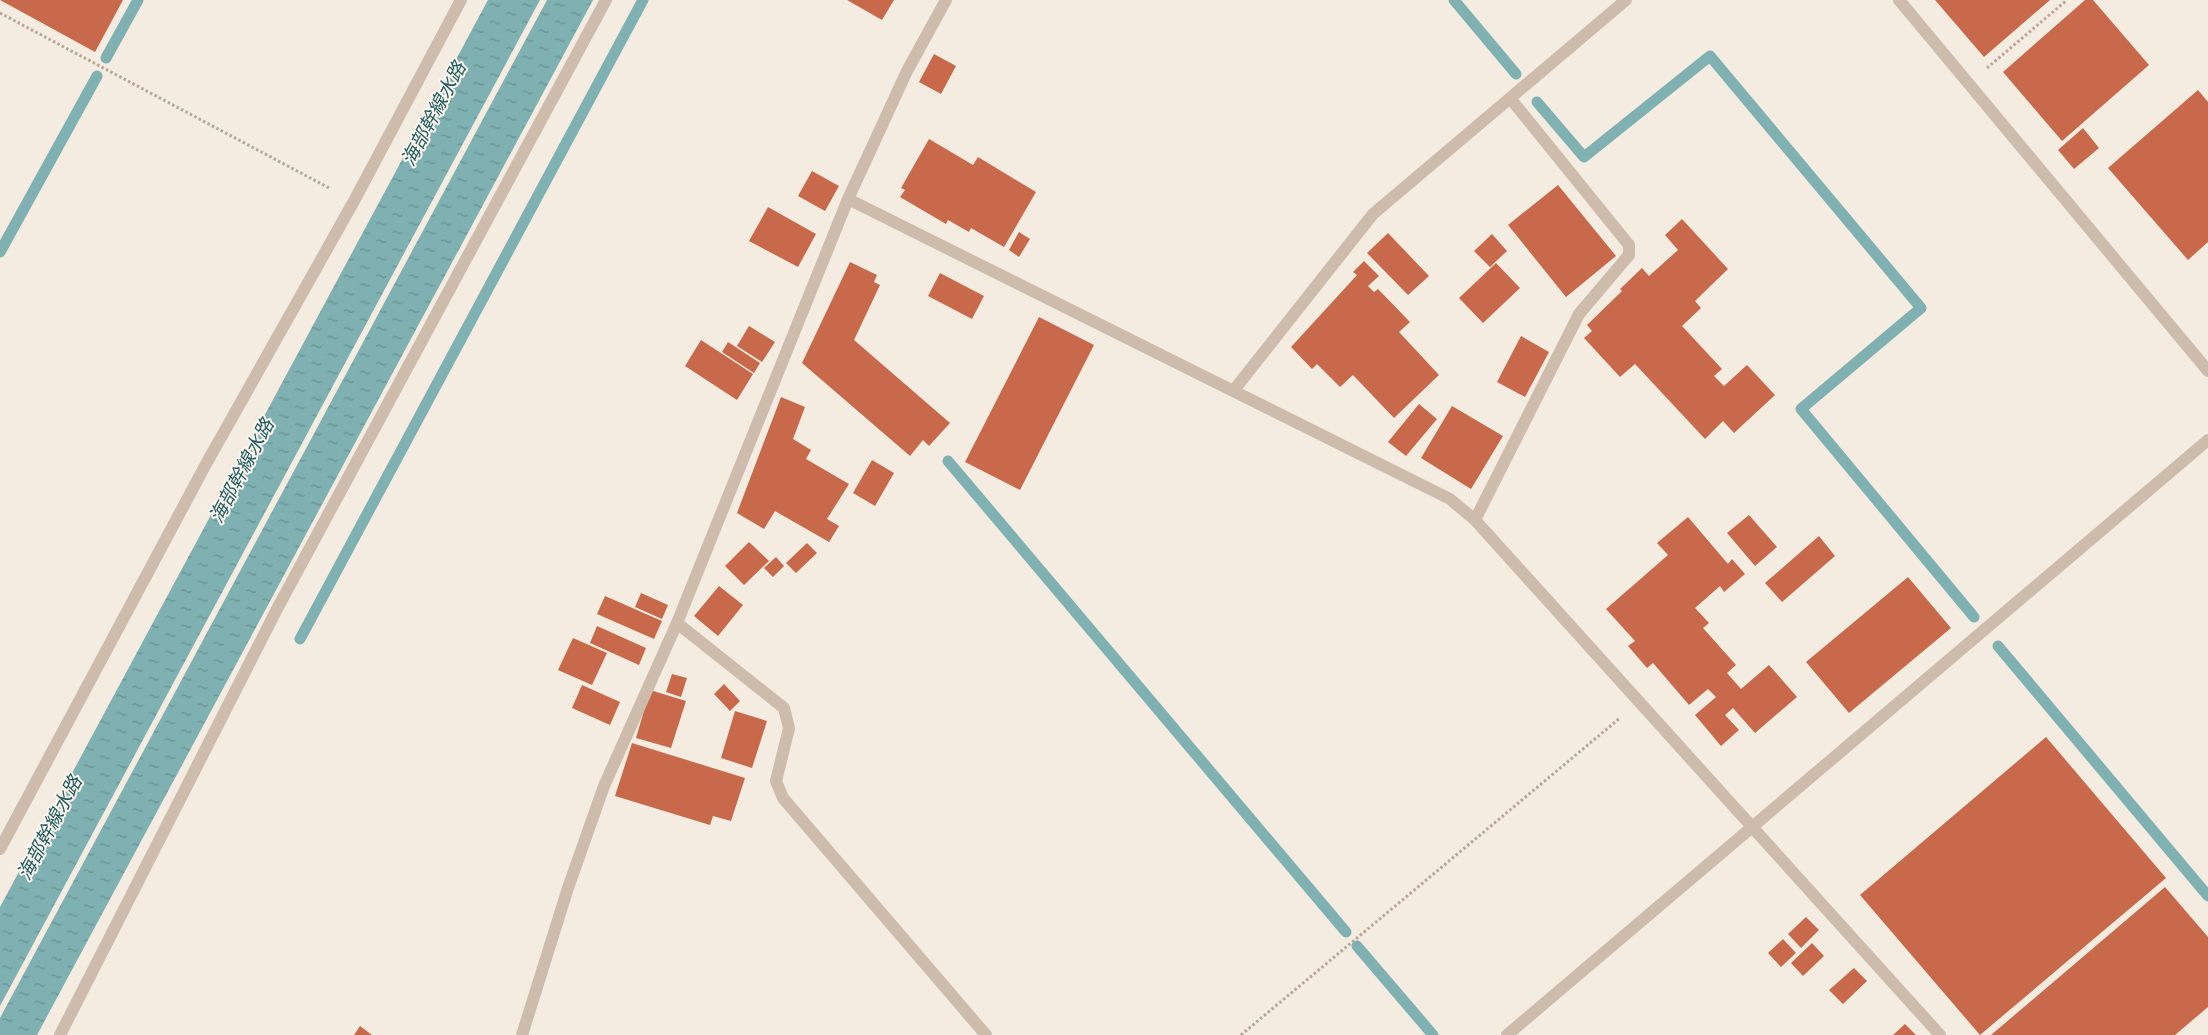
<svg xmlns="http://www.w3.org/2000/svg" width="2208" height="1035" viewBox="0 0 2208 1035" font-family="Karla,'Noto Sans JP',sans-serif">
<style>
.water{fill:url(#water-ripples)}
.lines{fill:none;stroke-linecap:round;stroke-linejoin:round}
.stream{stroke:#7fb0b2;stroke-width:11}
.building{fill:#c8694b}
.path{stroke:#b9a596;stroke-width:3;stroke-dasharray:2.5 2.5;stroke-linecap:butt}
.minor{stroke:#cdbbac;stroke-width:12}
.labels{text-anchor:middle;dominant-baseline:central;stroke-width:4;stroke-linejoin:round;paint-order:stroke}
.water-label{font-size:19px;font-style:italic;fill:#1f5a5e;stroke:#fbf5ee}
</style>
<defs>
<pattern id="water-ripples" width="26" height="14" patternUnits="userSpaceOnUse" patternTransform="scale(1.25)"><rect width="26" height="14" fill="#7fb0b2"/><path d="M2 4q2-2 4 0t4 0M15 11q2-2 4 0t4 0" fill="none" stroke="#699091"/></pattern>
</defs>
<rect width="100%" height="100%" fill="#f4ebe1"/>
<path class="water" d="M488 0H540L0 1006V907Z
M547 0H593L37 1035H0V1018Z"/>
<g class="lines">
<path class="stream" d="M1454 0 1516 74
M106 58 138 0
M1537 102 1584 157 1710 56 1921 308 1801 409 1974 617
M0 252 97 76
M948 461 1346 932
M300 639 643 0
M1998 646 2208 896
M1357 946 1433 1035"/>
</g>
<path class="building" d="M0 0H123L95 52Z
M847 0H894L882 20Z
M1935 0H2050L1984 57Z
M2085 0H2093L2149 65 2062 141 2003 72Z
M934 54 956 66 941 94 919 82Z
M2198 90 2208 102V242L2188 260 2108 168Z
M2083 128 2099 148 2074 169 2058 150Z
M929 139 973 165 978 157 1036 192 1004 247 971 228 969 232 948 220 946 224 900 197 905 190 901 188Z
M812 171 839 186 825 211 798 196Z
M1558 185 1616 256 1566 297 1508 225Z
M768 207 816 234 798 267 749 241Z
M1682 219 1728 269 1695 301 1701 308 1682 326 1722 369 1714 376 1724 386 1747 365 1775 395 1734 433 1723 421 1705 439 1635 364 1620 377 1584 338 1592 331 1587 325 1622 291 1620 289 1642 268 1649 276 1678 250 1665 235Z
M1019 232 1030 239 1019 257 1009 250Z
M1388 233 1429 276 1408 295 1367 253Z
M1492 234 1507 251 1490 267 1474 251Z
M1364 261 1379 276 1368 286 1374 292 1378 289 1410 322 1399 332 1439 375 1394 418 1353 375 1340 387 1317 364 1312 369 1291 347 1357 275 1353 272Z
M850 262 877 275 874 282 880 285 854 340 950 423 929 446 923 440 910 456 802 363Z
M1496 263 1520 288 1483 323 1459 298Z
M940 273 984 296 972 319 928 296Z
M1039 317 1094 345 1020 490 965 462Z
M749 326 775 342 762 362 737 346Z
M1521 336 1549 352 1525 397 1497 382Z
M701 340 753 374 737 400 685 366Z
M728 342 760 363 754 373 722 352Z
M781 397 805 407 793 439 811 450 806 459 849 484 827 519 839 526 829 542 775 511 764 529 737 513Z
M1419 404 1437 419 1406 456 1388 442Z
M1452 406 1503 436 1471 489 1421 458Z
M872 460 894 473 875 506 853 493Z
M1749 515 1777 547 1755 566 1727 533Z
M1688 517 1728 564 1732 559 1745 574 1724 592 1720 586 1695 608 1709 623 1703 628 1736 665 1727 673 1741 689 1769 665 1797 697 1755 733 1733 708 1725 715 1739 730 1721 746 1695 715 1716 697 1708 689 1689 705 1653 663 1647 668 1628 646 1635 641 1606 609 1668 555 1657 543Z
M1819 536 1835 556 1782 602 1765 583Z
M749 542 769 561 744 585 725 566Z
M807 543 817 553 796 573 786 563Z
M776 557 784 566 773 577 764 568Z
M1908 577 1951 628 1849 713 1806 662Z
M719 586 743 605 718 636 694 616Z
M641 593 668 605 662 619 635 607Z
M605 596 662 621 654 639 597 614Z
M597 626 646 648 639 665 590 643Z
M573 638 607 653 592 685 558 670Z
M672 674 687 678 681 697 666 692Z
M724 684 740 701 730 711 714 694Z
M582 685 620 702 610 725 572 708Z
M650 690 686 701 671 748 636 738Z
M735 711 767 721 752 768 721 758Z
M2046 737 2166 878 1980 1035 1860 895Z
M632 743 745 778 731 821 713 816 710 825 615 796Z
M2165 887 2208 937V1007L2175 1035H1991Z
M1806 917 1819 930 1801 948 1788 934Z
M1783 939 1796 953 1781 967 1768 953Z
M1812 943 1824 956 1803 976 1791 963Z
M1854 968 1867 981 1843 1004 1829 990Z
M1905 1024 1916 1035H1893Z
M360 1026 372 1035H354Z"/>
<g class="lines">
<path class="path" d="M0 13 331 189
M1987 68 2067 0
M1241 1035 1620 718"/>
<path class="minor" d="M1899 0 2208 371
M848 199 1450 499 1475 520 1940 1035
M1234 390 1373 214 1626 0
M1475 520 1579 314 1629 255V245L1510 98
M677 623 784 708 789 728 776 781 783 798 986 1035
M0 849 206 464 354 201 461 0
M60 1035 277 609 606 0
M522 1035 568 888 604 786 677 623 848 199 907 71 946 0
M1507 1035 2208 440"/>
</g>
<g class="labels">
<g class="water-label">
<text transform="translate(434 114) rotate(-62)">海部幹線水路</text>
<text transform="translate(242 471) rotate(-62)">海部幹線水路</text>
<text transform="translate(50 828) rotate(-62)">海部幹線水路</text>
</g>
</g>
</svg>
